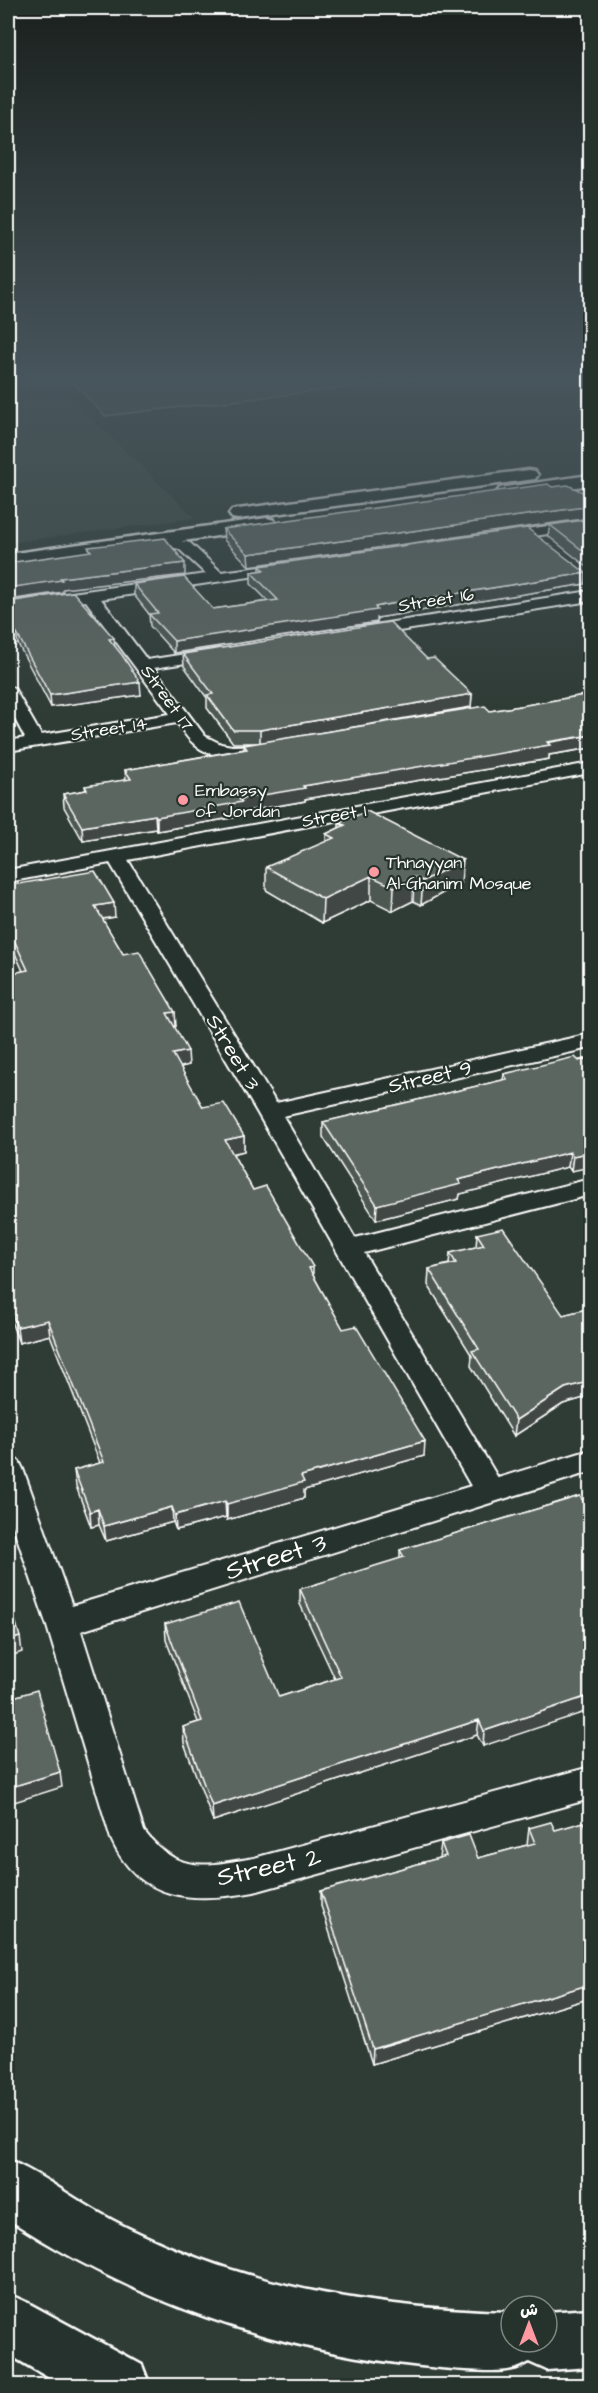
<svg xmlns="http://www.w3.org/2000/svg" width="598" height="2393" viewBox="0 0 598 2393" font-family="'Architects Daughter','Playpen Sans Arabic',sans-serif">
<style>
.built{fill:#3c4842}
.green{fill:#4a544f;stroke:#a4aaa7;stroke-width:1.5}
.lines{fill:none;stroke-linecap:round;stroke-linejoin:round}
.street-casing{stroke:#fff;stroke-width:4}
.secondary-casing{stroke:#fff;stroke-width:5}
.street{fill:#26332d;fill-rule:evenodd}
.secondary{fill:#26332d;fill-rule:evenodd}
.wall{fill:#4e5853;stroke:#fff;stroke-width:1.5}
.shaded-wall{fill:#404744;stroke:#fff;stroke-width:1.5}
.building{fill:#5b6661;stroke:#fff;stroke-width:1.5}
.poi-dot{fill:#ff9aa2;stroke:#26332d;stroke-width:2}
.labels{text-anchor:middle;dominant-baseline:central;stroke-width:4.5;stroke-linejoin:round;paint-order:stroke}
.far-street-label{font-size:18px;fill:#fff;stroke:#26332d}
.far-poi-label{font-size:18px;fill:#fff;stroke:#26332d;text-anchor:start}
.street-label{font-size:21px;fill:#fff;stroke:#26332d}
.near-street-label{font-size:26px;fill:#fff;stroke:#26332d}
</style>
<rect width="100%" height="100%" fill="#2f3b35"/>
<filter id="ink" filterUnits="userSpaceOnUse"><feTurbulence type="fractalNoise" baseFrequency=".0167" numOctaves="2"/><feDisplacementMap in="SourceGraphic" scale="12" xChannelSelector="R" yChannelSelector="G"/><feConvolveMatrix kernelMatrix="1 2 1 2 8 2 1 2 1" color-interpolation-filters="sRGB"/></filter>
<g filter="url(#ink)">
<path class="built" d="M67 395 195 518 8 543V402Z"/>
<path class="green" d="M69 378H429L105 416Z"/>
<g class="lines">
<g class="street-casing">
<path id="street" d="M590 520V528L499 541 492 537 499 533Z
M156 535 190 543 221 572 284 564 291 568 284 572 101 599 147 660 218 649 224 651 226 654 224 657 154 668 205 736 221 744 232 746 274 745 277 749 274 753C251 759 210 762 192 742 186 737 182 729 177 723L8 751V741L25 738 8 706V687L14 688 41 735 170 714 86 601 8 612V602L206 574 179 549 151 542 149 539Z
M590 591V601L361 637 353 632 361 627Z
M590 763V773L128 860 276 1103 590 1034V1048L283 1116 355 1238 590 1179V1195L364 1253 498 1478 590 1450V1472L81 1631 144 1831C179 1875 204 1866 254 1858L590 1767V1799L254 1892C194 1903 139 1902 111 1839L46 1623 8 1511V1458L19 1461 23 1469 72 1606 471 1486 257 1112 110 863 8 882V870Z"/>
</g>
<g class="secondary-casing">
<path id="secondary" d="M529 470 535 471 538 475 535 479 238 519 232 518 229 514 232 510 238 509Z
M590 475V485L506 497 500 496 497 492 500 488 506 487Z
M267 518 274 520 276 524 274 528 8 566V554Z
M8 2160C35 2171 58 2188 83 2203 102 2215 123 2226 143 2235 259 2290 384 2309 511 2312V2342H547V2312L590 2309V2367L547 2370 529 2362C524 2365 518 2368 512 2369 494 2374 441 2368 421 2366 273 2350 132 2300 8 2219Z
M8 2294 28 2303 142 2365 150 2386H63L8 2354Z"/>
</g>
<use href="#street" class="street"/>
<use href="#secondary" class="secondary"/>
</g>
<path class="wall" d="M590 481H591V494L589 493Z
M552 487 591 496V518H590L249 566 224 540 223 529Z
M591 519V570L548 536 550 525Z
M260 566 585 584 383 617 377 618V622L174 653 150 626 149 614 134 595V584L213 609 268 601 251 584V572L260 571Z
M8 602 115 646 141 695 51 707 18 644 14 645 8 637Z
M183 654 427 659 472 694 471 707 267 742 490 711 591 694V748L549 755V759L305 799V801L242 812V816L157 831 156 829 83 841 64 807 63 794 86 790 85 786 126 780 125 770 244 749V745L260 743H233L207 708V698L184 666Z
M339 823 461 883 421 905 413 901 393 911 371 900 322 923 266 890V867L326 842V834L339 828Z
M12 885 115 917 102 919 123 954 176 1026 174 1027 189 1065 180 1067 203 1107 244 1136V1151L233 1154 253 1190 313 1275 343 1329 424 1456 304 1490V1498L227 1520 226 1517 176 1530 173 1522 106 1541 99 1525 91 1527 76 1486 74 1470 100 1463 50 1335 19 1343 8 1313V974L23 971 8 938V893L13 892Z
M591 1058 571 1171 568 1167 460 1194 459 1199 376 1220 323 1137V1122L503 1080 504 1074Z
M477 1234 563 1315 591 1308V1396L563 1404 514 1436 471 1366 472 1356 428 1285 429 1269 449 1264 450 1253 476 1247Z
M580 1496 483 1746 477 1735 213 1821 184 1743 183 1727 198 1722 166 1640 165 1624 279 1697 335 1679 300 1604V1589L400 1559V1550Z
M529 1828 555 1830 591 1835V1998L372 2064 321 1906V1891L439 1858 441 1843 478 1858 527 1845Z"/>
<path class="shaded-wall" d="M591 506 590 518 249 566 248 554Z
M185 563V575L63 589V592L8 600V588L60 578Z
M586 573 585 584 383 617 377 618V622L174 653V641L375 607 384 605Z
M16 632 18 644 14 645 12 633Z
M114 638 115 650 109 639Z
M140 682 141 695 51 707 50 695Z
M472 694 471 707 260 743V730Z
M591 735V748L549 755V759L305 799V801L242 812V816L157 831V817L303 786Z
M155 815 156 829 83 841 82 827Z
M463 860 461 883 421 905 423 881Z
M371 876V900L322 923 323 899Z
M414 877 413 901 393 911 394 887Z
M114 903 115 917 96 920 95 906Z
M175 1012 176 1026 167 1028V1013Z
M188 1051 189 1065 174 1069 173 1054Z
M244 1136V1151L226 1155 225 1140Z
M570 1152 568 1167 460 1194 459 1199 376 1220 377 1205 458 1180Z
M591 1152V1167L571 1171 573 1156Z
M313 1267V1282L309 1268Z
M48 1320 50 1335 19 1343 17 1327Z
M591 1381V1396L563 1404 514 1436 516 1420 565 1388Z
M425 1441 424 1456 304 1490V1498L227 1520V1504L301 1476Z
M225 1501 226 1517 176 1530 175 1515Z
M172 1507 173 1522 106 1541 104 1526Z
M98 1509 99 1525 91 1527 90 1512Z
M20 1637 22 1652 8 1657V1640Z
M591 1695V1710L483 1746 484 1731Z
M479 1720 477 1735 213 1821 212 1806Z
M60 1772 62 1787 8 1804V1788Z
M591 1984V1998L372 2064 373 2049Z"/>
<path class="building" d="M548 484 552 487 568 485 591 496V506L248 554 223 529Z
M591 519V557L550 525Z
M527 528 586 573 384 605 375 607 377 610 174 641 149 614 158 613 134 584 184 577 213 609 278 600 251 572 264 570 260 566Z
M165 538 185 563 60 578 62 580 8 588V563L91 551 88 547Z
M73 592 114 638 109 639 122 655 140 682 50 695 16 632 12 633 8 627V602Z
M390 622 427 659 434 658 472 694 260 730H233L207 695 213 694 183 654Z
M591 694V735L547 742 550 745 303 786 305 788 239 799 242 802 157 817 155 815 82 827 63 794 87 790 85 786 131 779 125 770 247 749 244 745 485 706 490 711Z
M367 811 463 860 423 881 414 877 394 887 371 876 323 899 266 867 334 838 326 834 345 825 339 823Z
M95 871 114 903 95 906 123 954 139 951 175 1012 167 1013 188 1051 173 1054 203 1107 224 1103 244 1136 225 1140 253 1190 266 1186 313 1267 309 1268 343 1329 356 1326 425 1441 301 1476 304 1482 227 1504 225 1501 175 1515 172 1507 104 1526 98 1509 90 1512 74 1470 104 1462 48 1320 17 1327 8 1303V974L28 970 8 927V893L15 891 12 885Z
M575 1057 579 1061 591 1058V1152L573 1156 570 1152 458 1180 461 1184 377 1205 323 1122 507 1079 504 1074Z
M503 1228 563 1315 591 1308V1381L565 1388 516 1420 472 1351 479 1349 429 1269 456 1263 450 1253 484 1245 477 1234Z
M580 1496 591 1513V1695L484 1731 479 1720 212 1806 183 1727 202 1721 165 1624 239 1602 279 1697 341 1677 300 1589 404 1557 400 1550Z
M8 1595 20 1637 8 1640Z
M8 1690 10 1698 37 1690 60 1772 8 1788Z
M551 1822 555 1830 584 1822 591 1835V1984L373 2049 321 1891 446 1856 441 1843 469 1835 478 1858 535 1843 529 1828Z"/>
</g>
<linearGradient id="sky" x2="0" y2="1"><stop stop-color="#1a201d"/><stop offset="0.53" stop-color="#47555c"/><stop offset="1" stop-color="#47555c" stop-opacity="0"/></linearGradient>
<rect width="598" height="713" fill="url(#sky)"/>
<g class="poi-dot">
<circle cx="183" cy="800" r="6"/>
<circle cx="374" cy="872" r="6"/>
</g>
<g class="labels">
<g class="far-street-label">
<text transform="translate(436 600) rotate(-9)">Street 16</text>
<text transform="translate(167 698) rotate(54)">Street 17</text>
<text transform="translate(109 729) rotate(-9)">Street 14</text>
<text transform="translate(334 816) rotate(-10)">Street 1</text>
</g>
<g class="far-poi-label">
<text x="195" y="790">Embassy<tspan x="195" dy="21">of Jordan</tspan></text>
<text x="386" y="862">Thnayyan<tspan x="386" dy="21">Al-Ghanim Mosque</tspan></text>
</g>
<g class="street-label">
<text transform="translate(233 1052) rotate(59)">Street 3</text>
<text transform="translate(430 1077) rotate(-13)">Street 9</text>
</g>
<g class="near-street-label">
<text transform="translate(276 1557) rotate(-17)">Street 3</text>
<text transform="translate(269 1867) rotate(-12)">Street 2</text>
</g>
</g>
<rect width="598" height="2393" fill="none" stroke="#26332d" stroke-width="30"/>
<rect x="15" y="15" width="568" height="2363" fill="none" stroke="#fff" stroke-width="2" filter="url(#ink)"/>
<g transform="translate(529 2324)"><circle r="28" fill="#26332d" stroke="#7d8581" stroke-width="1.5"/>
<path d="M0-4.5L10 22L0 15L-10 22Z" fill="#ff9aa2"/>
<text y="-9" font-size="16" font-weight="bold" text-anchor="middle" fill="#ffffff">ش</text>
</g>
</svg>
